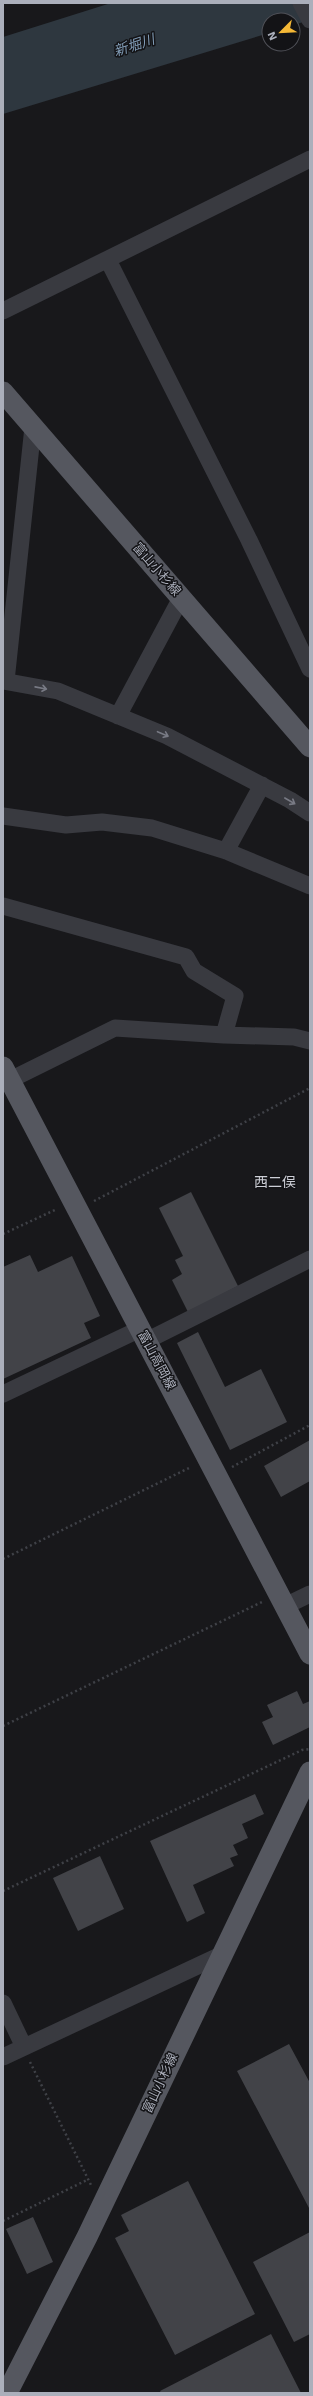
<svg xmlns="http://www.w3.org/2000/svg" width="313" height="2396" viewBox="0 0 313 2396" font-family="'Work Sans','Noto Sans JP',sans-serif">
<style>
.water{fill:#2e373f}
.building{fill:#424348}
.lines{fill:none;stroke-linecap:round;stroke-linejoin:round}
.path{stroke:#3f4147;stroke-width:2.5;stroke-dasharray:2 3;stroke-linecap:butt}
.minor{stroke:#393a40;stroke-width:17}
.major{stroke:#55575f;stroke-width:21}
.oneway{stroke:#787a84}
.labels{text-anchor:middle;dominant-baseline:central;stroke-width:3;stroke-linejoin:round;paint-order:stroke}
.street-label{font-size:13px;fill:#abafbb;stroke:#131316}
.water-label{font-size:14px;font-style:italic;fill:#819cb6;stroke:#131316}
.neighbourhood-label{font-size:14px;fill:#ccced6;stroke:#131316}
</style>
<rect width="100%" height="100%" fill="#18181b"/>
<path class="water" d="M111 3H310V20L293 25V20H269V33L3 114V37Z"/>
<path class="building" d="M191 1192 238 1286 188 1312 172 1280 182 1274 175 1260 183 1256 159 1208Z
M30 1255 38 1272 72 1256 100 1316 84 1323 91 1338 3 1379V1267Z
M198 1332 225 1387 261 1369 287 1422 230 1450 177 1343Z
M310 1440V1481L281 1497 264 1466Z
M297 1691 303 1704 310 1701V1727L273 1745 262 1722 273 1717 267 1705Z
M255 1794 264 1814 242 1824 248 1838 233 1845 238 1855 230 1858 234 1866 193 1885 205 1913 187 1922 150 1841Z
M100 1856 124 1909 78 1931 53 1878Z
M289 2044 310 2083 309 2208 237 2071Z
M188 2181 255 2314 175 2355 115 2238 129 2231 121 2215Z
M33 2217 53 2262 27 2274 6 2229Z
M310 2232V2334L294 2342 253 2262Z
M271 2334 301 2393H161L160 2391Z"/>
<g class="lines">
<path class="path" d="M94 1201 310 1088
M3 1234 57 1209
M232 1467 310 1425
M3 1559 191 1467
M3 1726 262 1602
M3 1891 302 1750 310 1749
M30 2062 91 2185
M3 2221 87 2180"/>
<path class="minor" d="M301 3 310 20
M108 260 249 540 310 669
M3 311 310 159
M3 681 58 691 167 736 290 800 310 813
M6 681 33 427
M118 716 181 598
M3 816 66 825 102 822 152 828 226 851 310 886
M226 851 262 785
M3 906 186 957 194 971 235 996 224 1035
M10 1080 115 1028 224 1035 294 1037 310 1041
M146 1341 310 1259
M3 1394 140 1329
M285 1606 310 1594
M3 2003 24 2047
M3 2057 221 1955"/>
<path class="major" d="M3 392 310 747
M3 1067 310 1654
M7 2393 87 2237 310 1772"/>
</g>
<defs><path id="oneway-shaft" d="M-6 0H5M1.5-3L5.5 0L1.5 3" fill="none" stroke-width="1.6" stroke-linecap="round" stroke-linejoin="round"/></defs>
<g class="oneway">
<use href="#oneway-shaft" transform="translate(41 688) rotate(11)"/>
<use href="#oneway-shaft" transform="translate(163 734) rotate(23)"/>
<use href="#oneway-shaft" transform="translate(290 801) rotate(30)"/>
</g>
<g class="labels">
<g class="street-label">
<text transform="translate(157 569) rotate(49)">富山小杉線</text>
<text transform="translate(157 1360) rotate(62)">富山高岡線</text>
<text transform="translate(160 2083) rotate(-65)">富山小杉線</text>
</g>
<g class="water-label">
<text transform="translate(134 45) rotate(-18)">新堀川</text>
</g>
<g class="neighbourhood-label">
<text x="275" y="1182">西二俣</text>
</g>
</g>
<rect width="313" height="2396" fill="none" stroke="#abafbb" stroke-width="8"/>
<g transform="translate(281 32) rotate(246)"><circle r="19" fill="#131316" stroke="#505158"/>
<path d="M0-3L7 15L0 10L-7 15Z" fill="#f5b836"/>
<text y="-6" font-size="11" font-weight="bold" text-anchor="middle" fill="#abafbb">N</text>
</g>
</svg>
